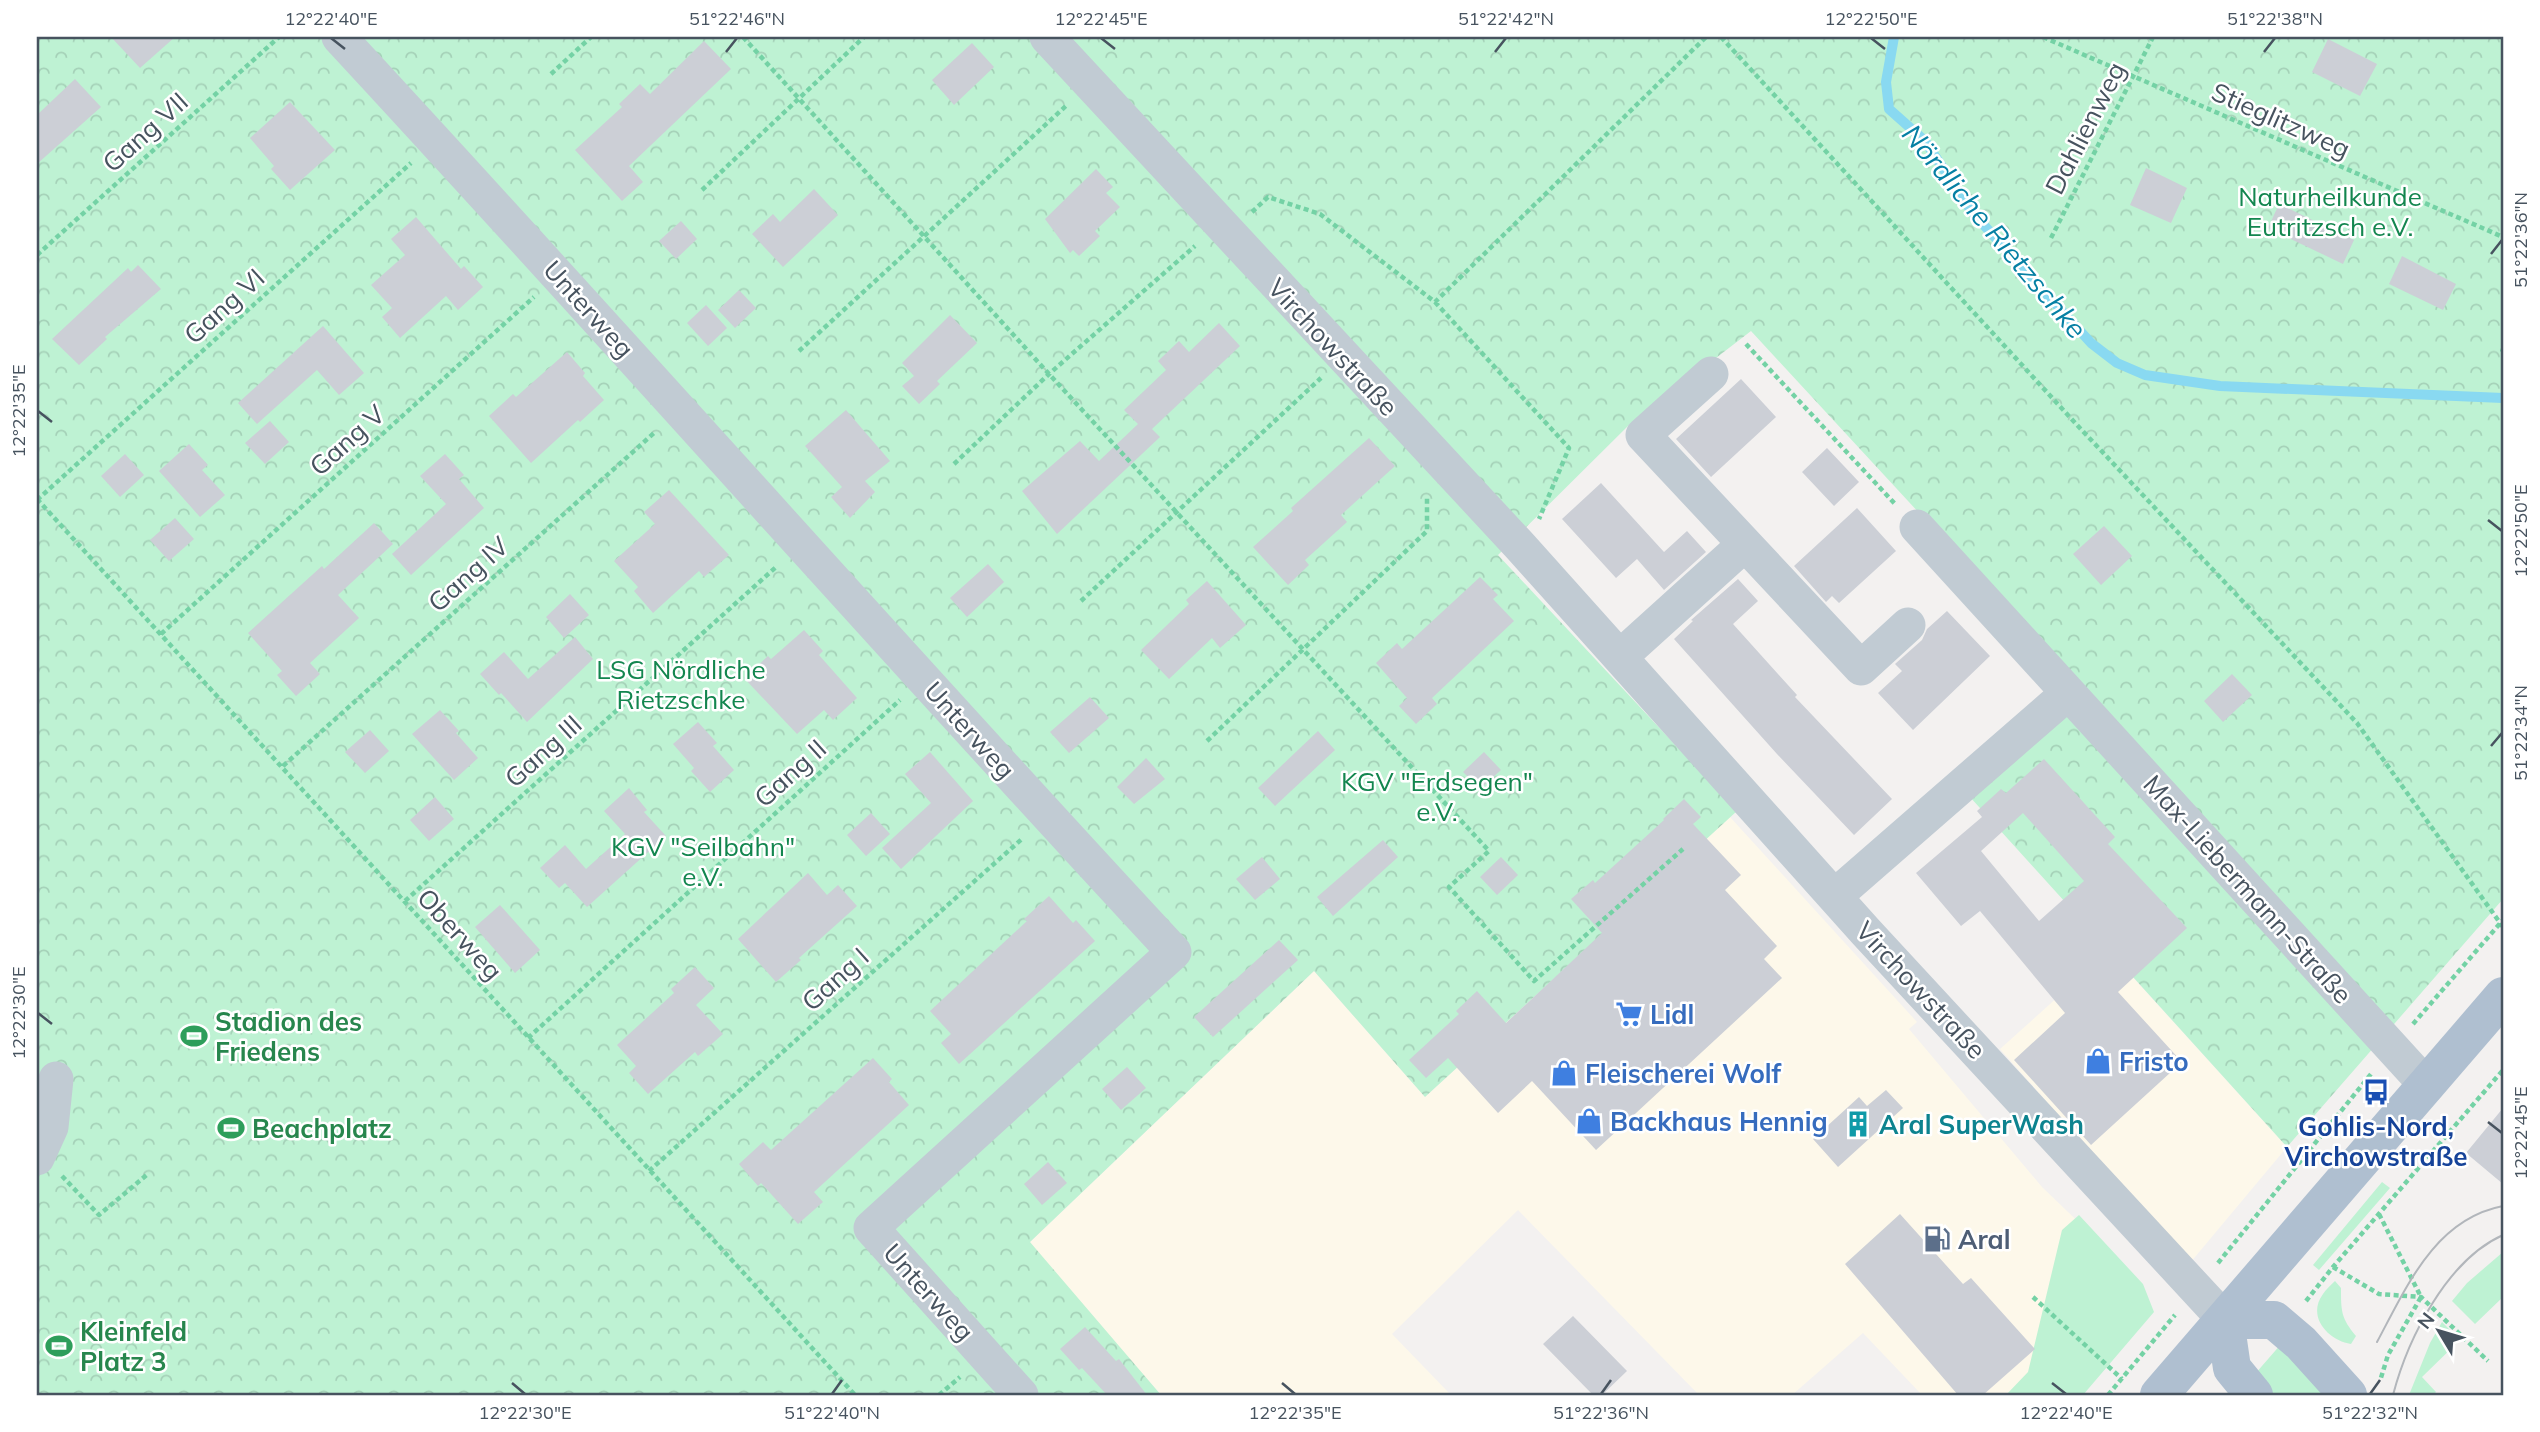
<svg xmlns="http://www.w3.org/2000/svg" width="2540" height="1432" viewBox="0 0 2540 1432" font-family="Mulish,sans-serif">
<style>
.commercial{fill:#fdf8ea}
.green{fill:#bef2d3}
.forest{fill:url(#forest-crowns)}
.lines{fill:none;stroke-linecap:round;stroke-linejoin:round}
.stream{stroke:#89d9f1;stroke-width:10}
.building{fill:#cccfd6;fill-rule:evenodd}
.path{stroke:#74d2a5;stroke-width:4.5;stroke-dasharray:5 3.5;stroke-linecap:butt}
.minor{stroke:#c1cbd3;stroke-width:35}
.major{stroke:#afbfd0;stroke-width:38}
.tram{stroke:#b2b6bb;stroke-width:2}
.ticks{fill:none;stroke:#47535f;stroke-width:2.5}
.labels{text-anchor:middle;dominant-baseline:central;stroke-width:5;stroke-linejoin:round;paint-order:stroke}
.street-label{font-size:26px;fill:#47535f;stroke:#fff}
.park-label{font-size:26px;fill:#13864f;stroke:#fff}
.shop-label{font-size:26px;font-weight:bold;fill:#366cbe;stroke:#fff;text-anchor:start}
.leisure-label{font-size:26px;font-weight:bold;fill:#27864d;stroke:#fff;text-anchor:start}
.culture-label{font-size:26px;font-weight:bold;fill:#0d838f;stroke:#fff;text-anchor:start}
.transit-label{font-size:26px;font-weight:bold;fill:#164399;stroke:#fff}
.service-label{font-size:26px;font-weight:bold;fill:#4e5e75;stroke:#fff;text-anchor:start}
.water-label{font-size:28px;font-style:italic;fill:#0680a4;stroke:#fff}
.neatline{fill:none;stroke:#47535f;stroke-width:2.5}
.ticks-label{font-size:18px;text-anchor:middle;fill:#47535f}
</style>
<defs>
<pattern id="forest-crowns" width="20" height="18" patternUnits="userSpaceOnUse" patternTransform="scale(1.75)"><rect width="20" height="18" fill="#bef2d3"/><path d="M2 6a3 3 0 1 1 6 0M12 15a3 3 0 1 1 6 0" fill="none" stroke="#a5d1b8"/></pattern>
</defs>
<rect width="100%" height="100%" fill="#f3f1f0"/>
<path class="commercial" d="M1730 817 1917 1022 1909 1029 2042 1187 2143 1284 2083 1395H1922L1863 1333 1792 1395H1699L1518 1210 1392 1334 1451 1395H1161L1029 1243 1314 971 1425 1097Z
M2109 951 2287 1147 2190 1263 2000 1049Z"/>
<path class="green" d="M2382 1182 2390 1188 2319 1270 2313 1265Z
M2079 1215 2143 1284 2154 1312 2083 1395H2006L2028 1372 2062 1230Z
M2503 1252V1297L2475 1324 2452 1301 2467 1283Z
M2335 1281 2341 1288C2341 1311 2341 1318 2356 1336L2351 1344C2329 1341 2306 1317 2323 1294 2326 1289 2331 1285 2335 1281Z
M2442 1322 2460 1340 2422 1377 2436 1392 2433 1395H2409L2430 1343Z
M2282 1343 2330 1395H2274L2255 1374Z"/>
<path class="forest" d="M37 37H2503V899L2287 1147 1951 776 2066 672 1751 331 1629 425 1498 555 1737 811 1425 1097 1314 971 1030 1242 1161 1395H37Z"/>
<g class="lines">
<path class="stream" d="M1894 37 1886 82 1889 109 1925 141 1972 212 2091 343 2117 363 2145 375 2220 386 2503 398"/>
</g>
<path class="building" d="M111 37H175L140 68Z
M2328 39 2377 64 2360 96 2312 72Z
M704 41 731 69 629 166 643 182 622 201 575 150 622 107 619 104 640 84 650 94Z
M972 43 994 67 954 105 932 80Z
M75 79 101 107 37 164V115Z
M290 102 335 150 290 190 271 169 274 166 250 138Z
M2146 168 2187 188 2171 223 2130 205Z
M1096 169 1113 187 1106 193 1120 207 1095 231 1100 236 1079 256 1073 250 1070 253 1045 219Z
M814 189 838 215 783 267 752 234 773 214 780 222Z
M2279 204 2354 240 2343 264 2268 228Z
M416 217 461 269 464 266 483 287 458 310 446 296 400 338 382 317 392 308 371 285 405 255 391 239Z
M681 221 697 239 676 259 659 241Z
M2402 256 2456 284 2443 310 2389 284Z
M138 265 161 289 105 337 107 339 79 365 52 339 128 268 131 272Z
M739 290 756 308 735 328 718 310Z
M706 305 727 328 708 346 687 323Z
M950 315 977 343 937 381 940 384 919 404 902 386 914 376 902 363Z
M1219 323 1240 346 1152 429 1160 437 1057 534 1022 491 1080 441 1099 461 1138 424 1124 410 1166 370 1158 361 1179 341 1189 352Z
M323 326 364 373 339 395 317 370 257 424 238 403Z
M567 352 585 373 583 376 604 400 580 422 578 420 531 463 489 416 513 394 516 397Z
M1741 379 1776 417 1711 477 1676 439Z
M846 410 890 461 865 481 875 492 850 518 831 497 842 487 805 446Z
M270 421 289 442 265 464 245 443Z
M1369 438 1395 466 1341 515 1347 522 1305 560 1309 565 1288 585 1253 547 1293 511 1291 508Z
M189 444 208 465 202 470 225 495 200 517 159 471Z
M1827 448 1859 482 1834 506 1802 472Z
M125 454 144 475 120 497 101 476Z
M445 454 464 475 459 479 484 508 411 575 392 554 446 504 420 476Z
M1601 483 1664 552 1687 531 1706 552 1664 590 1637 559 1616 578 1562 519Z
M669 490 729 555 704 577 699 571 653 613 634 591 638 587 614 561 655 524 644 512Z
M1857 508 1896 551 1839 603 1832 596 1826 602 1794 566Z
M175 518 194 539 169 561 150 540Z
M374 523 393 544 338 595 359 618 310 663 320 674 296 696 277 675 282 671 248 633 322 566 324 569Z
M2104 526 2132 556 2101 585 2073 554Z
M988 564 1004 582 967 617 950 598Z
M1480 577 1498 595 1493 599 1514 621 1432 698 1437 704 1416 724 1399 706 1407 698 1376 663 1397 643 1402 649Z
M1738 579 1758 601 1733 624 1797 695 1795 697 1892 799 1854 835 1777 754 1674 639 1693 621 1691 620Z
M1207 581 1246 625 1220 648 1212 638 1169 679 1141 650 1189 604 1186 600Z
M570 594 589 615 564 638 546 617Z
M1947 611 1990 656 1913 730 1878 693 1902 671 1895 664 1922 640 1927 629Z
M804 630 823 651 819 655 857 698 833 720 824 710 797 734 744 678 768 656 771 659Z
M575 637 593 659 527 722 501 693 499 695 480 674 504 652 528 679Z
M2232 674 2252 695 2223 722 2204 701Z
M1090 697 1109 718 1069 753 1050 732Z
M440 710 459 731 456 733 478 758 454 780 412 734Z
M698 722 717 743 713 746 734 770 710 792 691 771 694 768 673 744Z
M370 730 389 751 365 773 345 752Z
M1318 731 1335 750 1275 806 1258 788Z
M930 752 973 801 901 869 882 848 931 803 905 774Z
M1484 752 1501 770 1480 789 1463 772Z
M1146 758 1165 779 1134 804 1117 787Z
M2044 759 2115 837 2108 844 2187 928 2118 992 2182 1062 2091 1145 2014 1060 2065 1013 1980 911 1961 926 1916 873 1982 817 1977 811 2001 789 2006 793ZM2023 813 2084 881 2039 921 1981 851Z
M629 788 647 810 644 812 666 836 587 907 565 883 559 888 540 868 565 845 586 869 625 834 604 811Z
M435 797 454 819 429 841 410 820Z
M1684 799 1701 817 1693 824 1741 875 1725 890 1777 946 1764 959 1782 978 1596 1150 1532 1081 1498 1113 1448 1058 1426 1078 1409 1060 1459 1014 1456 1011 1477 991 1506 1023 1602 933 1571 899 1593 880 1595 883 1664 820 1663 819Z
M871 813 890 834 866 856 847 835Z
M1383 840 1398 857 1333 916 1317 897Z
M1262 857 1280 879 1255 900 1236 879Z
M1501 857 1518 875 1497 895 1480 877Z
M808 873 827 895 838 885 857 906 799 958 801 960 776 982 738 939Z
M1049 896 1073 923 1076 920 1095 941 959 1064 941 1043 951 1034 930 1011 1027 921 1024 919Z
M500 905 540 950 515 973 475 927Z
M1279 940 1298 960 1213 1037 1194 1017Z
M695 967 714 988 696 1005 723 1034 698 1056 695 1052 648 1094 629 1073 636 1066 617 1045 674 993 671 989Z
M873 1058 892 1079 889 1082 909 1105 814 1192 823 1202 798 1224 761 1183 758 1186 739 1164 763 1142 771 1150Z
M1127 1067 1146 1088 1121 1110 1102 1089Z
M1886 1090 1903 1108 1838 1167 1813 1139 1859 1097 1867 1106Z
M2503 1108V1184L2466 1153Z
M1048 1162 1067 1183 1042 1205 1024 1184Z
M1900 1214 1963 1284 1971 1278 2035 1349 1983 1395H1958L1845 1264Z
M1573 1316 1627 1371 1602 1395H1593L1543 1344Z
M1085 1327 1116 1361 1119 1359 1147 1395H1107L1082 1368 1079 1370 1060 1349Z"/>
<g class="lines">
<path class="path" d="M743 37 1049 374 1489 851 1449 887 1534 981 1683 849
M1721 37 2078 426 2357 723 2503 927
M2043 37 2503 237
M551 74 591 37
M702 190 864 37
M1252 212 1268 197 1320 214 1435 302 1706 37
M2051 238 2153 37
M37 255 279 37
M1435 302 1569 448 1539 519
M1746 344 1896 505
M799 351 1067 105
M2502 352 2503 349
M954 464 1049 374 1195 246
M37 499 855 1395
M37 500 411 163
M1081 601 1321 378
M161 634 534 297
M1207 741 1427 531V497
M283 766 654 433
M405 901 776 567
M2413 1024 2503 920
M528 1038 900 700
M649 1171 1023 838
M62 1176 99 1215 149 1173
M2379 1214 2421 1297 2388 1355 2380 1381
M2218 1263 2371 1074
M2333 1267 2379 1294 2421 1297 2488 1361
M2033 1297 2122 1379
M2306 1301 2333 1267 2503 1070
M939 1395 960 1377
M2108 1395 2175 1315"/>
<path class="minor" d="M339 37C620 340 893 650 1174 952L871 1228 1021 1395
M1047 37 1520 546 1866 932 2225 1320
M1711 374 1643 435 1861 668 1908 625
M1917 527 2427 1086
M1620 657 1745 544
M1835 896 2068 693
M37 1158 51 1127 56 1079"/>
<path class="major" d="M2225 1320H2274L2301 1343 2348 1395
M2225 1320 2232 1368 2254 1395
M2159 1395 2503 996"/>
<path class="tram" d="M2377 1342C2407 1286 2435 1219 2503 1206
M2393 1395C2408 1338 2447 1260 2503 1235"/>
</g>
<path class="ticks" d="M331 38 345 49M1101 38 1115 49M1871 38 1885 49M726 52 737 38M1495 52 1506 38M2264 52 2275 38M2491 254 2502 240M38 411 52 422M2488 520 2502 531M2491 746 2502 733M38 1013 52 1024M2488 1122 2502 1133M512 1383 525 1394M1282 1383 1295 1394M2052 1383 2066 1394M832 1394 842 1380M1601 1394 1611 1380M2370 1394 2380 1380"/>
<defs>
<g id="supermarket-bare" transform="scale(2.1)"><path d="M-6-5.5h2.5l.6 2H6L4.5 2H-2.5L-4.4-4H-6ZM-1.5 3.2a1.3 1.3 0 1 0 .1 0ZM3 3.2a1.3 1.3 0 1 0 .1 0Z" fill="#3f7fe0" stroke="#fff" stroke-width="2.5" paint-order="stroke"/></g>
<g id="stadium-bare" transform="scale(2.1)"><path d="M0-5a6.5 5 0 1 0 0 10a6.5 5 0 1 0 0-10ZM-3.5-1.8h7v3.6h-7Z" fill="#2e9e5b" stroke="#fff" stroke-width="2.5" paint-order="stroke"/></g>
<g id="shop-bare" transform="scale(2.1)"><path d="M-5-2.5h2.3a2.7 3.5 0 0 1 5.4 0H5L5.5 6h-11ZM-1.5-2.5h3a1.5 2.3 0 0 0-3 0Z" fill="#3f7fe0" stroke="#fff" stroke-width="2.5" paint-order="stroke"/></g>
<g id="bus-bare" transform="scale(2.1)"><path d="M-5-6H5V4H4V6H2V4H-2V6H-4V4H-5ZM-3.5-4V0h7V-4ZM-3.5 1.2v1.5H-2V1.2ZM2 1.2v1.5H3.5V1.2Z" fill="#1a4fb4" stroke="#fff" stroke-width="2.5" paint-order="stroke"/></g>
<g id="building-bare" transform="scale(2.1)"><path d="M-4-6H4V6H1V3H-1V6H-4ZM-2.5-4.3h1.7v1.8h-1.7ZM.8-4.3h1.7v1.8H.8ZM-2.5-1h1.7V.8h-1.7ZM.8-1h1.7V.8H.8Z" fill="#0f9aa8" stroke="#fff" stroke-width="2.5" paint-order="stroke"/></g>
<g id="fuel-bare" transform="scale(2.1)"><path d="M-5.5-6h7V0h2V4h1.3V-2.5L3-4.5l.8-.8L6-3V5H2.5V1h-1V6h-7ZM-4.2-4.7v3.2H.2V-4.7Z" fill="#5c6f8a" stroke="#fff" stroke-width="2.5" paint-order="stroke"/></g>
</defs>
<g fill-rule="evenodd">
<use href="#supermarket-bare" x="1629" y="1014"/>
<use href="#stadium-bare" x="194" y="1036"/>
<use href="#shop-bare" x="2098" y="1061"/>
<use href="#shop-bare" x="1564" y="1073"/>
<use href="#bus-bare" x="2376" y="1092"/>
<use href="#shop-bare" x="1589" y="1121"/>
<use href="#building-bare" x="1858" y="1124"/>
<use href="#stadium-bare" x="231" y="1128"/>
<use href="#fuel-bare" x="1937" y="1239"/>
<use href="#stadium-bare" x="59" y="1346"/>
</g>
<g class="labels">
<g class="street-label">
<text transform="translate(2281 120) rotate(24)">Stieglitzweg</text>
<text transform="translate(2085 128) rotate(-63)">Dahlienweg</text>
<text transform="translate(145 132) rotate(-42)">Gang VII</text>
<text transform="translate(224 306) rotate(-42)">Gang VI</text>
<text transform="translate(589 309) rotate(48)">Unterweg</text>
<text transform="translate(1333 347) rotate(47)">Virchowstraße</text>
<text transform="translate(347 440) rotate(-42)">Gang V</text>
<text transform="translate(468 574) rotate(-42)">Gang IV</text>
<text transform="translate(970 730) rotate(48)">Unterweg</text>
<text transform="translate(543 751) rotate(-42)">Gang III</text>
<text transform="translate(790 773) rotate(-42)">Gang II</text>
<text transform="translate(2248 889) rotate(48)">Max-Liebermann-Straße</text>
<text transform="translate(460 934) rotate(48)">Oberweg</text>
<text transform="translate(835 979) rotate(-42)">Gang I</text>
<text transform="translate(1921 990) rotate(47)">Virchowstraße</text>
<text transform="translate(929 1292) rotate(48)">Unterweg</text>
</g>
<g class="park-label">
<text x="2330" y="196">Naturheilkunde<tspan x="2330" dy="30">Eutritzsch e.V.</tspan></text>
<text x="681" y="669">LSG Nördliche<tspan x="681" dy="30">Rietzschke</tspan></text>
<text x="1437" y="781">KGV "Erdsegen"<tspan x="1437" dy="30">e.V.</tspan></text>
<text x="703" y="846">KGV "Seilbahn"<tspan x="703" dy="30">e.V.</tspan></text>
</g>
<g class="shop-label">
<text x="1650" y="1014">Lidl</text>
<text x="2119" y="1061">Fristo</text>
<text x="1585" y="1073">Fleischerei Wolf</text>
<text x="1610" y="1121">Backhaus Hennig</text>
</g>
<g class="leisure-label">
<text x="215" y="1021">Stadion des<tspan x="215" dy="30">Friedens</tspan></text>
<text x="252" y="1128">Beachplatz</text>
<text x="80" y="1331">Kleinfeld<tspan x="80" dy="30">Platz 3</tspan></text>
</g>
<g class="culture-label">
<text x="1879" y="1124">Aral SuperWash</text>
</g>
<g class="transit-label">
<text x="2376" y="1126">Gohlis-Nord,<tspan x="2376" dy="30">Virchowstraße</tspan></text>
</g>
<g class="service-label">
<text x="1958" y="1239">Aral</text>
</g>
<g class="water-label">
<text transform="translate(1995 231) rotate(50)">Nördliche Rietzschke</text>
</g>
</g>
<rect width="2540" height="1432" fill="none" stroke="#ffffff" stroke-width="77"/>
<g transform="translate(2439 1331) rotate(308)" stroke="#ffffff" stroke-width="5" paint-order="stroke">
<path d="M0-5L12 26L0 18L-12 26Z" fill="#47535f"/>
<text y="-10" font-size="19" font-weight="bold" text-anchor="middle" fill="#47535f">N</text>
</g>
<rect x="38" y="38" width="2464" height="1356" class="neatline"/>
<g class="ticks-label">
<text x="331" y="25">12°22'40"E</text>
<text x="737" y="25">51°22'46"N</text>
<text x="1101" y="25">12°22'45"E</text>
<text x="1506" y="25">51°22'42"N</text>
<text x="1871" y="25">12°22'50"E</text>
<text x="2275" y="25">51°22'38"N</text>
<text transform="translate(2521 240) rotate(-90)" y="6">51°22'36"N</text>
<text transform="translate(19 411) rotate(-90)" y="6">12°22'35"E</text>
<text transform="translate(2521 531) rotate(-90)" y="6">12°22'50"E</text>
<text transform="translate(2521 733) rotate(-90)" y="6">51°22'34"N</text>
<text transform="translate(19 1013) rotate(-90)" y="6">12°22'30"E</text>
<text transform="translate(2521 1133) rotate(-90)" y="6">12°22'45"E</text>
<text x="525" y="1419">12°22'30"E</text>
<text x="832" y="1419">51°22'40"N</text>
<text x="1295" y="1419">12°22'35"E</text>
<text x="1601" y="1419">51°22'36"N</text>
<text x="2066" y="1419">12°22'40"E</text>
<text x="2370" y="1419">51°22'32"N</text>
</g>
</svg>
